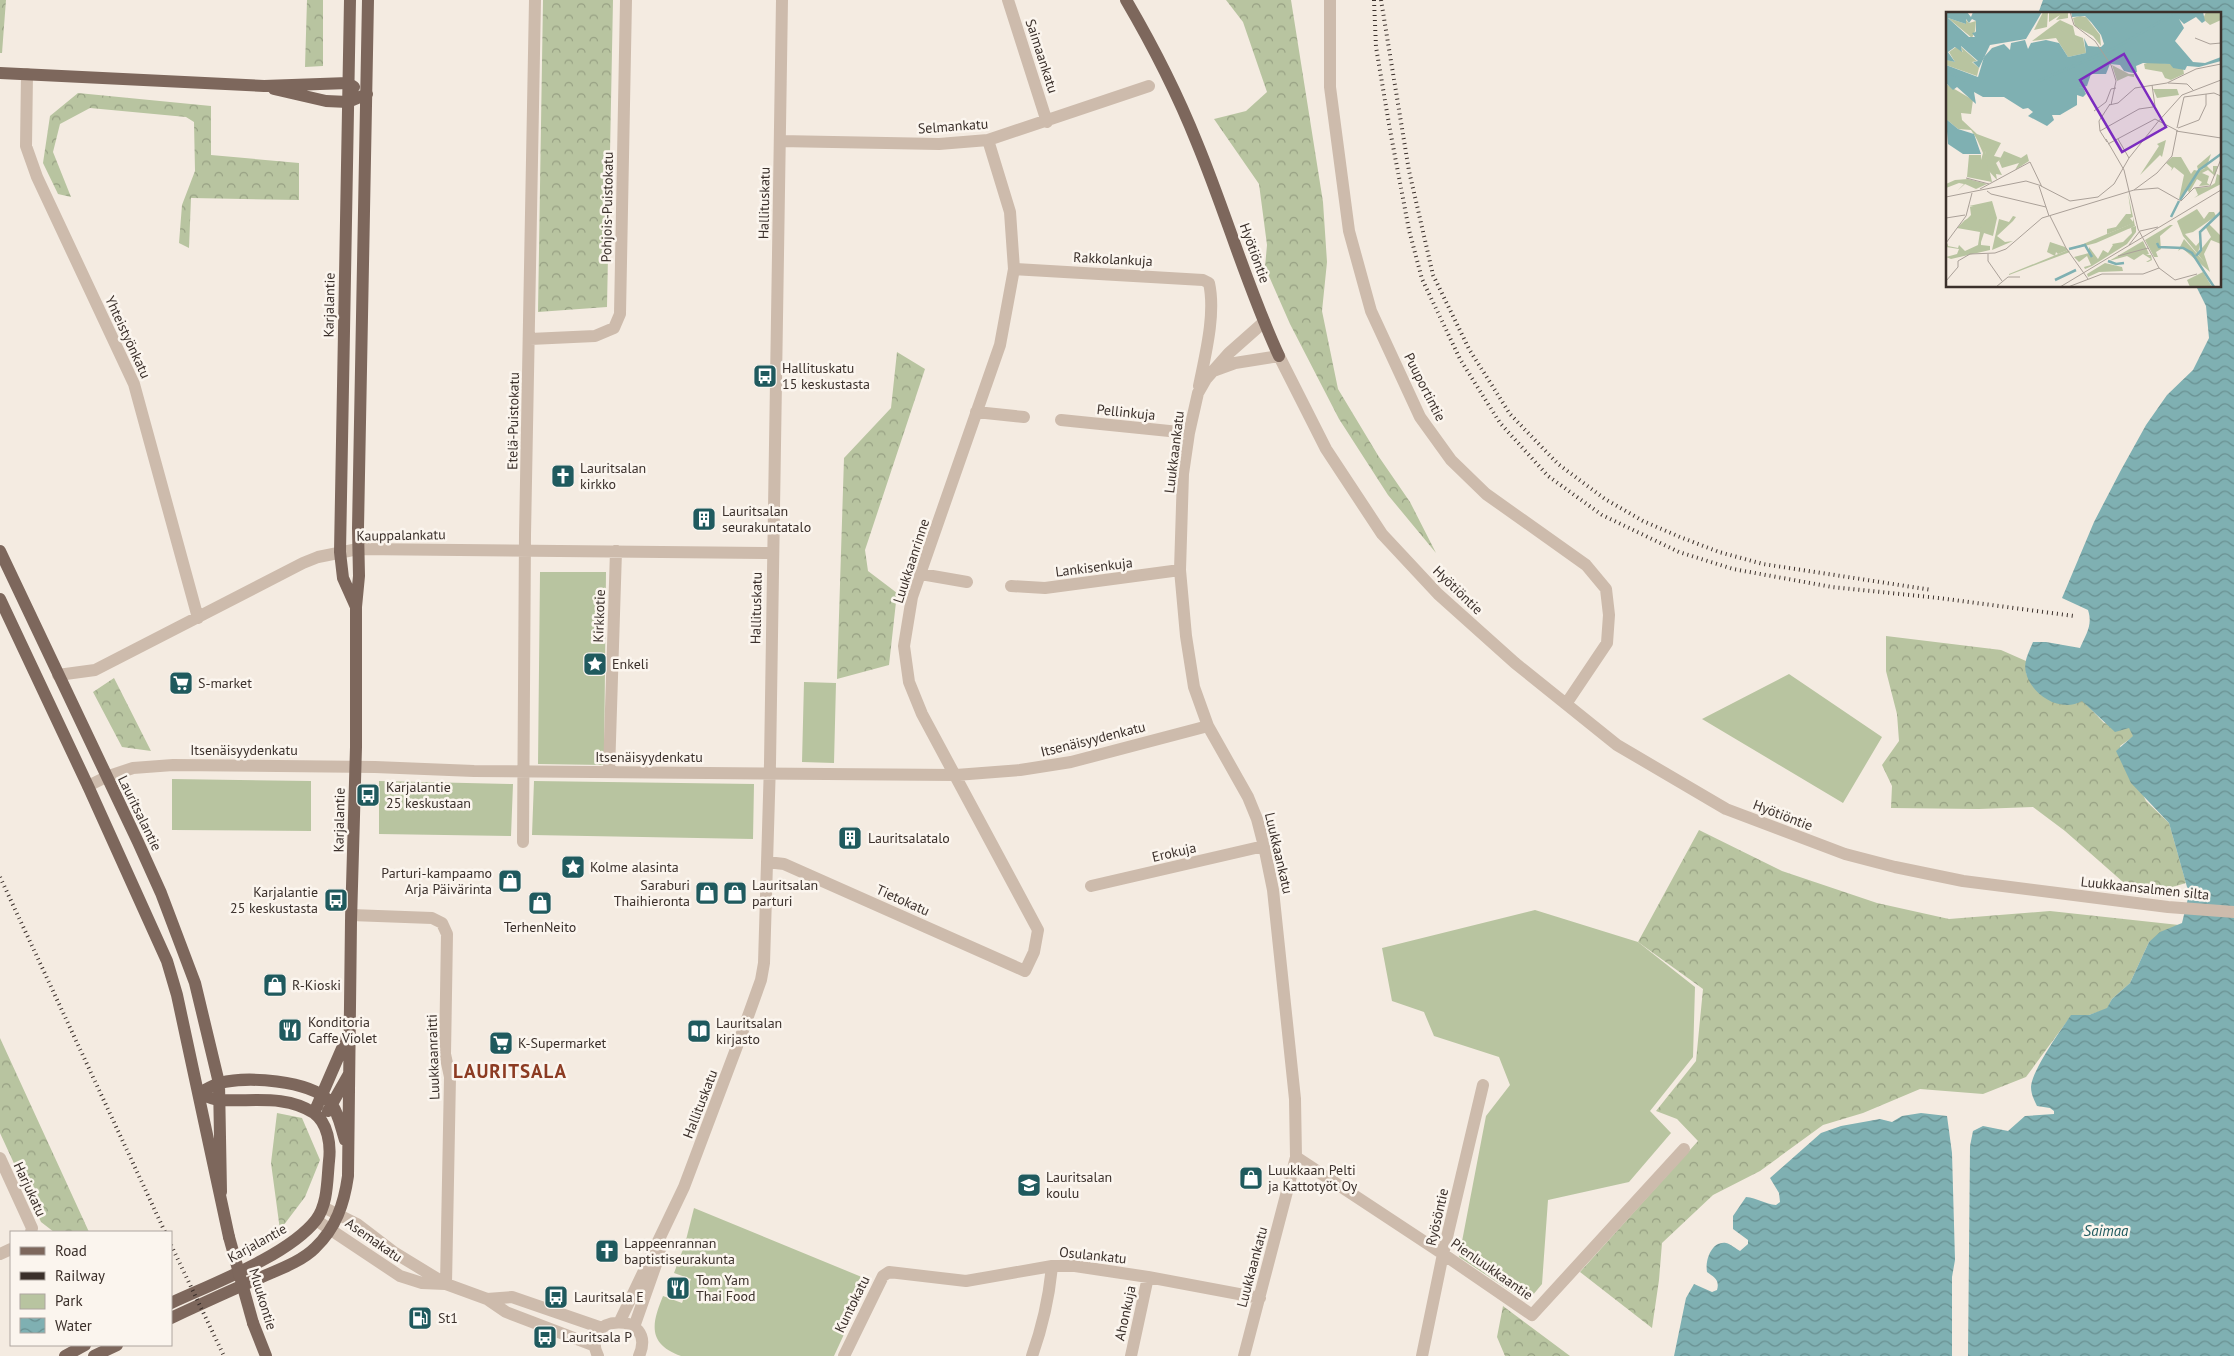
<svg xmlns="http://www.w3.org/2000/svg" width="2234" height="1356" viewBox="0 0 2234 1356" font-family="'PT Sans',sans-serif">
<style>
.green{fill:#b8c4a0}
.forest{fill:url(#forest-crowns)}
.water{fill:url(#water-waves)}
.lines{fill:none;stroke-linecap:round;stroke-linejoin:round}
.minor{stroke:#cdbbac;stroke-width:12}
.major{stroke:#7d675c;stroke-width:12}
.rail{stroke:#3b302b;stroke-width:4;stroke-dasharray:1 4;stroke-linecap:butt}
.major-bridge{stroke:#7d675c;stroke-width:12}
.labels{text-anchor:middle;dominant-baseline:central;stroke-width:5;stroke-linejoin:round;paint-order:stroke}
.street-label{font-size:14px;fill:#3b302b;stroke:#fbf5ee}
.poi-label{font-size:14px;fill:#3b302b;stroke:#fbf5ee;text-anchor:start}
.water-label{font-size:15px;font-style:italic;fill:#1f5a5e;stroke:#fbf5ee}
.district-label{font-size:19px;font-weight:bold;letter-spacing:1px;fill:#8c3b22;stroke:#fbf5ee}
.inset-river{fill:none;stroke:#7fb0b2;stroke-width:2.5}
.inset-road{fill:none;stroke:#aaa098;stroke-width:1}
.view{fill:#7b2cbf;fill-opacity:0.15;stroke:#7b2cbf;stroke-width:2.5}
.inset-edge{fill:none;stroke:#3b302b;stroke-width:2.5}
</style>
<defs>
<pattern id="forest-crowns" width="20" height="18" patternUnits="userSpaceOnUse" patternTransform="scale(1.25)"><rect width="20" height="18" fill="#b8c4a0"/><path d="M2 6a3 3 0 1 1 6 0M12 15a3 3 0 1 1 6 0" fill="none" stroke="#97a083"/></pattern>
<pattern id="water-waves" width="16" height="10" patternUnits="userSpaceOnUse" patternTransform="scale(1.25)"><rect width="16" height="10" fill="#7fb0b2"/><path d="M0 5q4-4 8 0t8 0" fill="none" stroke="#699091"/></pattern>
</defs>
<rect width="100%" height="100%" fill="#f4ebe1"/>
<path class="green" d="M540 572H606L604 765 538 764Z
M1789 674 1882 737 1843 803 1702 719Z
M804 682 836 683 834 763 802 762Z
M172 779 311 781V831L172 830Z
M379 781 513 784 511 836 379 834Z
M534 781 754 784 753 839 532 835Z
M1535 910 1638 942 1695 987 1693 1057 1650 1111 1671 1133 1629 1182 1548 1200 1542 1284 1527 1302 1459 1257 1486 1116 1510 1085 1499 1057 1434 1036 1424 1012 1392 1001 1382 948Z
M694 1208 869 1280 834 1356H681C648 1344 651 1325 663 1296L682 1303 691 1279 674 1273 685 1244Z"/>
<path class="forest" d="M0 0H6L2 53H0Z
M307 0H323V66L305 67Z
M543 0H613L607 307 538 312Z
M1226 0H1291L1323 202 1327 262 1322 311 1338 389 1379 457 1410 502 1436 553 1388 495 1339 419 1290 324 1265 267 1267 245 1259 184 1214 119 1246 111 1267 92 1243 22Z
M78 93 211 106V155L299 163V200L191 198 189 248 179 243 182 205 195 171 194 122 186 117 90 108 60 124 53 152 71 197 58 194 43 163 50 116Z
M897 352 925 369 865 550 868 571 897 593 889 665 837 679 844 458 891 408Z
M1886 636 2001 650 2026 661V674L2082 700 2104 723 2129 727 2134 736 2120 746 2146 801 2169 823 2186 883 2159 891 2123 882 2065 831 2033 807 1979 809 1891 808 1892 786 1882 765 1899 741 1897 714 1886 671Z
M114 678 151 751 122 747 93 692Z
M1699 830 1782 871 1877 903 1949 919 2050 911 2179 925 2149 942 2130 983 2112 999 2107 1009 2089 1015 2071 1016 2026 1077 1983 1094 1920 1089 1863 1113 1823 1125 1760 1171 1713 1195 1662 1243 1659 1280 1652 1328 1580 1272 1698 1141 1677 1119 1656 1111 1696 1061 1703 989 1638 942Z
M0 1038 89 1232H54L41 1222 0 1133Z
M277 1113 302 1118 320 1160 305 1197 280 1230 271 1163Z
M1503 1306 1570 1356H1505L1497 1337Z"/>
<path class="water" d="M2043 0H2234V1356H1968L1970 1146 1973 1131 1983 1126 2008 1131 2025 1116 2054 1114V1111L2050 1108 2037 1106C2034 1100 2031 1094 2031 1087 2032 1070 2061 1030 2071 1015H2089L2107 1008 2112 999 2130 983 2149 942 2160 932 2182 923 2189 894 2169 823 2131 783 2116 751 2133 736 2129 728 2115 732 2082 701C2061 713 2032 696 2026 673 2023 662 2029 652 2033 642H2046L2080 648C2086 634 2093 625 2088 610L2062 598 2094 522 2121 470 2146 425 2167 395 2193 370 2209 338 2206 306 2196 286H2220V14H2038Z
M1921 1113 1947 1116 1952 1153 1955 1260 1952 1277V1356H1674L1686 1298 1694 1284 1712 1292 1717 1290C1720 1280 1714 1277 1707 1272 1705 1261 1711 1241 1726 1243 1731 1244 1736 1249 1740 1251L1748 1244V1240L1733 1229V1216L1746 1197C1757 1198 1765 1204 1776 1205L1780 1202 1779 1193 1770 1178 1821 1133 1841 1126 1880 1119 1892 1122 1902 1116Z"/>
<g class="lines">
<path class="minor" d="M1008 0 1047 122
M1330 0V87L1349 231 1371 311 1420 417 1451 460 1486 494 1586 565 1606 589 1609 615 1607 643 1566 704
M27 74 26 146 37 177 134 384 198 618
M780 141 939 144 988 140 1149 86
M1014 269 1203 280 1209 283C1216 314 1205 356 1199 386
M530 339 595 336 614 328 620 314 626 0
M1213 371 1235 363 1279 356 1326 449 1382 534 1438 594 1515 663 1617 745 1726 809 1845 854 1895 867 1963 881 2168 907 2234 912
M976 412 1024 417
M1061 420 1189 433
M921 574 967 582
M1011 586 1045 588 1180 570
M58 675 95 670 303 563 318 557 358 549 772 553
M609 772 616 551
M88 786 106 777 133 768 173 765 375 767 474 771 956 775 1020 770 1071 762 1208 726
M523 842 525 535 535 0
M767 862 784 864 1025 971 1034 952 1038 930 922 714 909 682 904 646 912 597 1000 345 1014 269 1010 212 988 140
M1091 886 1264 846
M351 915 432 918 442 923 447 934 445 1054 450 1077 446 1284
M1296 1157 1443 1254 1532 1315 1684 1149
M0 1158 32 1228 31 1232
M323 1207 357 1224 395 1253 446 1284 487 1299 506 1312 595 1346
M316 1220 400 1276 422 1283 445 1284
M0 1254 11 1249
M487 1299 512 1297 602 1328
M620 1321 684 1187 742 1033 761 980 764 963 770 763 782 0
M634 1327 660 1253
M598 1356C577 1313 659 1310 639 1356
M844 1356 883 1276 889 1272 966 1281 1052 1266H1075L1148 1277 1260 1298
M1032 1356C1043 1325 1049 1299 1052 1266
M1131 1356 1148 1277
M1244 1356 1296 1157 1295 1099 1273 890 1264 846 1257 819 1248 797 1208 726 1194 687 1186 636 1180 570 1183 474 1189 433 1198 393 1206 379 1229 353 1264 322
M1422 1356 1443 1254 1483 1085"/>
<path class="major" d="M350 0 340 552 343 578 356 607
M1126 0C1153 46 1177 93 1197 143 1226 213 1247 287 1279 356
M0 73 264 86 348 83 354 87
M274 89 326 101 348 102 367 94
M0 551 138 842 161 893 195 983 219 1083 221 1192
M0 599 88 786 167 961 177 995 229 1237
M199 1093C205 1090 213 1085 220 1083 246 1076 309 1080 329 1101 338 1110 341 1128 345 1140
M328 1111 349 1074
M314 1113 347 1037
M171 1303C212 1284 289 1255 316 1220 328 1204 327 1180 329 1161 331 1145 328 1123 314 1113 285 1094 251 1102 220 1100 213 1100 205 1096 199 1093
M171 1318C199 1305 227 1292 255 1280 274 1271 300 1263 315 1248 336 1228 344 1204 348 1176L351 921 356 747V607L359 576 358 528 368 0
M253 1323 266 1356
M65 1356 85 1345
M94 1356 117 1345"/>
<path class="rail" d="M1374 0 1376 47 1390 130 1409 230 1422 279 1460 359 1500 423 1548 476 1602 515 1679 552 1733 569 1832 587 1939 598 2074 616
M1381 0 1409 171 1433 275 1469 349 1510 414 1558 464 1605 499 1643 521 1680 537 1719 552 1763 564 1932 590
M0 877 165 1232
M171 1245 224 1356"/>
<path class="major-bridge" d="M229 1237 253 1323"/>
</g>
<defs>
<g id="bus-square" transform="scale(1.25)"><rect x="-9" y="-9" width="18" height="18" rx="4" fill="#1f5a5e" stroke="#fbf5ee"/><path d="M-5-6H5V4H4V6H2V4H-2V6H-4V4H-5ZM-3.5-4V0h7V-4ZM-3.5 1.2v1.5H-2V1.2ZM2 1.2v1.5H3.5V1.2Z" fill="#fff"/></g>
<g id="church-square" transform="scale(1.25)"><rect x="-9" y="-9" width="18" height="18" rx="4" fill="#1f5a5e" stroke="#fbf5ee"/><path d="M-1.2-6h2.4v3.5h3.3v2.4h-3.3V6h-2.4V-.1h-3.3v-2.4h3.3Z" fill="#fff"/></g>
<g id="building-square" transform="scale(1.25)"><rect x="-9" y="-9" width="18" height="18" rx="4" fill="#1f5a5e" stroke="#fbf5ee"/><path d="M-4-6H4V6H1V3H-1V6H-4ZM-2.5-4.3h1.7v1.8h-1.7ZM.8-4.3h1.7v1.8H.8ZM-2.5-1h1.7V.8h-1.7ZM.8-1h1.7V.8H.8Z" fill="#fff"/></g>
<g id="sight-square" transform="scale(1.25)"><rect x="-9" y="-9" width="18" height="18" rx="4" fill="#1f5a5e" stroke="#fbf5ee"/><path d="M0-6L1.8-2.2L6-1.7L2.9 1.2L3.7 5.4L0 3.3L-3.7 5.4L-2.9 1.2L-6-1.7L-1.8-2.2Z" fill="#fff"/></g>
<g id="supermarket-square" transform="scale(1.25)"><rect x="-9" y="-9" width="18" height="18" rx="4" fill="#1f5a5e" stroke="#fbf5ee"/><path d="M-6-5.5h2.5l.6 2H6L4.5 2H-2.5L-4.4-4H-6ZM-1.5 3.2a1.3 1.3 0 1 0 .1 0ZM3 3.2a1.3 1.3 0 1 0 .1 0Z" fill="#fff"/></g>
<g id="shop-square" transform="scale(1.25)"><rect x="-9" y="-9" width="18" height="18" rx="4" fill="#1f5a5e" stroke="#fbf5ee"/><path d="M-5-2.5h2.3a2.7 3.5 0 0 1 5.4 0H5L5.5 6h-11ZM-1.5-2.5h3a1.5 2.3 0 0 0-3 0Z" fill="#fff"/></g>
<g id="restaurant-square" transform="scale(1.25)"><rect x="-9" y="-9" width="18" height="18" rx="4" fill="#1f5a5e" stroke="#fbf5ee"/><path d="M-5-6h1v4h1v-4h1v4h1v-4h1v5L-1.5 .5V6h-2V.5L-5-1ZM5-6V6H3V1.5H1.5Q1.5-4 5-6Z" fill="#fff"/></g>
<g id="library-square" transform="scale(1.25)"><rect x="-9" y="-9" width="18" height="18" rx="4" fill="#1f5a5e" stroke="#fbf5ee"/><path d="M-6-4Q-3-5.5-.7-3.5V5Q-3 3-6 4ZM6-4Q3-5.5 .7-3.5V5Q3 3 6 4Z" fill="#fff"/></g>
<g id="school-square" transform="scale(1.25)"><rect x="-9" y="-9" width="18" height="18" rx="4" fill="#1f5a5e" stroke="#fbf5ee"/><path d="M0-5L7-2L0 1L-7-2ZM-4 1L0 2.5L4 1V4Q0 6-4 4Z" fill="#fff"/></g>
<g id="fuel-square" transform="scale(1.25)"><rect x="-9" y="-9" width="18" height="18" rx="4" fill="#1f5a5e" stroke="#fbf5ee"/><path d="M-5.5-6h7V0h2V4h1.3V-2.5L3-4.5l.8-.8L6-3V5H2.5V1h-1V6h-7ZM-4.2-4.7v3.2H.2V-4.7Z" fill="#fff"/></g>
</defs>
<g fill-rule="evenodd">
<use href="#bus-square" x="765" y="376"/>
<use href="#church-square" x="563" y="476"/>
<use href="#building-square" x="704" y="519"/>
<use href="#sight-square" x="595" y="664"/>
<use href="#supermarket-square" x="181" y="683"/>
<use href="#bus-square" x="368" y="795"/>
<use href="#building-square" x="850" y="838"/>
<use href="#sight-square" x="573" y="867"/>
<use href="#shop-square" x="510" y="881"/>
<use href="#shop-square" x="707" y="893"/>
<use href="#shop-square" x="735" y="893"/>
<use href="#bus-square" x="336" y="900"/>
<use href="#shop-square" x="540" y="903"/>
<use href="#shop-square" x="275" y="985"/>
<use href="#restaurant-square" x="290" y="1030"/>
<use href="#library-square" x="699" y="1031"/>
<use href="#supermarket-square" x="501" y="1043"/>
<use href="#shop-square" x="1251" y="1178"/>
<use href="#school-square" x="1029" y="1185"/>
<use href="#church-square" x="607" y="1251"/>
<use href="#restaurant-square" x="678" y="1288"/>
<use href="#bus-square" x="556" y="1297"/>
<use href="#fuel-square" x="420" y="1318"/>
<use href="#bus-square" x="545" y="1337"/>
</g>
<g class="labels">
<g class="street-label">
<text transform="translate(1042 56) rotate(72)">Saimaankatu</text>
<text transform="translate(953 126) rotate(-4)">Selmankatu</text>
<text transform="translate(764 203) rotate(-89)">Hallituskatu</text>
<text transform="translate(607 207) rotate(-89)">Pohjois-Puistokatu</text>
<text transform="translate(1255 253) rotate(70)">Hyötiöntie</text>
<text transform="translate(1113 259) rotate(3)">Rakkolankuja</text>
<text transform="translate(329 305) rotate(-89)">Karjalantie</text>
<text transform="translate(128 337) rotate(65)">Yhteistyönkatu</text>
<text transform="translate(1425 387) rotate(63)">Puuportintie</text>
<text transform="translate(1126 412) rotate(6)">Pellinkuja</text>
<text transform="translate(513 421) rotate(-89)">Etelä-Puistokatu</text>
<text transform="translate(1174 452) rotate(-83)">Luukkaankatu</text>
<text transform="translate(401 535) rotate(-1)">Kauppalankatu</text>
<text transform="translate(911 561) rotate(-72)">Luukkaanrinne</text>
<text transform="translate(1094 567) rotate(-7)">Lankisenkuja</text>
<text transform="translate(1458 590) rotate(44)">Hyötiöntie</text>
<text transform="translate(756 608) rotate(-89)">Hallituskatu</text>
<text transform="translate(599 616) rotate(-88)">Kirkkotie</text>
<text transform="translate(1093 739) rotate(-14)">Itsenäisyydenkatu</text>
<text x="244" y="750">Itsenäisyydenkatu</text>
<text x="649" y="757">Itsenäisyydenkatu</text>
<text transform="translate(140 813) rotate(64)">Lauritsalantie</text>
<text transform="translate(1783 815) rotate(21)">Hyötiöntie</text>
<text transform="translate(339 820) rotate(-89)">Karjalantie</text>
<text transform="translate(1174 852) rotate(-13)">Erokuja</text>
<text transform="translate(1279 853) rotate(77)">Luukkaankatu</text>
<text transform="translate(2145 888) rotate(6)">Luukkaansalmen silta</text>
<text transform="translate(903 900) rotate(24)">Tietokatu</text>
<text transform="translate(433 1057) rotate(-92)">Luukkaanraitti</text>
<text transform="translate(700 1104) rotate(-69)">Hallituskatu</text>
<text transform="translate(30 1189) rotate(65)">Harjukatu</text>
<text transform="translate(1437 1217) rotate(-77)">Ryösöntie</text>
<text transform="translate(374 1240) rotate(35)">Asemakatu</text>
<text transform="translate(257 1243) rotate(-29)">Karjalantie</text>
<text transform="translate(1093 1255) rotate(6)">Osulankatu</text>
<text transform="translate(1252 1267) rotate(-75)">Luukkaankatu</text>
<text transform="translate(1492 1269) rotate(35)">Pienluukkaantie</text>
<text transform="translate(263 1299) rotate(73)">Muukontie</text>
<text transform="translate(852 1304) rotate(-64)">Kuntokatu</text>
<text transform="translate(1125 1313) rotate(-78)">Ahonkuja</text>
</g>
<g class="poi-label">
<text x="782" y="368">Hallituskatu<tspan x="782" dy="16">15 keskustasta</tspan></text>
<text x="580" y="468">Lauritsalan<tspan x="580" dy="16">kirkko</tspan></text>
<text x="722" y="511">Lauritsalan<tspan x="722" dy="16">seurakuntatalo</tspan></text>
<text x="612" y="664">Enkeli</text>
<text x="198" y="683">S-market</text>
<text x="386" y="787">Karjalantie<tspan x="386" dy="16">25 keskustaan</tspan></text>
<text x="868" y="838">Lauritsalatalo</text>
<text x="590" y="867">Kolme alasinta</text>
<text x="492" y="873" text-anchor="end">Parturi-kampaamo<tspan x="492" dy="16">Arja Päivärinta</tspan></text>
<text x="690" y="885" text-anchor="end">Saraburi<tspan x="690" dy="16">Thaihieronta</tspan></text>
<text x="752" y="885">Lauritsalan<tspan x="752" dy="16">parturi</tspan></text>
<text x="318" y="892" text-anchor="end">Karjalantie<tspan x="318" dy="16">25 keskustasta</tspan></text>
<text x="540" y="927" text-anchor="middle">TerhenNeito</text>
<text x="292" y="985">R-Kioski</text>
<text x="308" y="1022">Konditoria<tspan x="308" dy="16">Caffe Violet</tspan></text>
<text x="716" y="1023">Lauritsalan<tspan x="716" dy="16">kirjasto</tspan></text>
<text x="518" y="1043">K-Supermarket</text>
<text x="1268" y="1170">Luukkaan Pelti<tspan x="1268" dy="16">ja Kattotyöt Oy</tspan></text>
<text x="1046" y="1177">Lauritsalan<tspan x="1046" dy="16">koulu</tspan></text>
<text x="624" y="1243">Lappeenrannan<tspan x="624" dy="16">baptistiseurakunta</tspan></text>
<text x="696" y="1280">Tom Yam<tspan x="696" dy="16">Thai Food</tspan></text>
<text x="574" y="1297">Lauritsala E</text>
<text x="438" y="1318">St1</text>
<text x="562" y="1337">Lauritsala P</text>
</g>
<g class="water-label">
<text x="2106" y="1230">Saimaa</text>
</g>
<g class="district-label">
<text x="510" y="1071">LAURITSALA</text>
</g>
</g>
<g transform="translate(1946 12)">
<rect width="275" height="275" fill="#f4ebe1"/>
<path d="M114 8 127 14 129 23 137 26 140 41 122 45 110 26 86 29ZM207 77H231L233 83 211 86ZM29 123 39 138 46 170 21 165 23 143H35V148L37 141ZM58 139 75 146 81 142 83 149 69 158 73 151 56 156 53 149ZM187 205 189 214 150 231 123 238 187 211ZM197 229 203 242 200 243H205L206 248 202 250H200L205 247 197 242 188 248 181 244 163 249ZM122 238 124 240 63 263V262ZM257 260 266 275H244L241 268Z" fill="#b8c4a0"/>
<path d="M97 0H102L101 15 88 18ZM103 0H122V6L110 8 114 3 103 10ZM260 0H275V8L264 13 257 7ZM134 4 140 5 154 23 155 34 147 24 129 14 127 6ZM2 6 20 12V8L23 11 30 9 29 20 34 24 37 18 42 31 35 27 37 35 34 34V25L29 19 26 26ZM14 34 31 49 26 50 33 56 31 64 0 53 1 48 9 50 3 40 10 35 17 40ZM204 50 226 52 227 56H237L238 62 225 68 219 66 216 60 199 57 198 52ZM166 53 183 62H188V65L182 64 171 69ZM0 72 27 88 25 102 15 101 16 108 31 122 55 131 48 144 56 146 50 151 56 163 50 162 51 168 42 158 39 139 25 118 12 117 0 107ZM220 128 216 145 214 143 194 163 213 134 211 132ZM265 142 261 154 267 160V154H272L269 164 262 158 256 161 263 164 261 171 264 173 253 174 256 170 251 167 243 181 242 178 233 187 238 163 228 155 225 159 226 156 220 151 226 145H235L245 162 248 158 253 159 259 156 252 158 251 154ZM271 162 275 164V172L248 186 252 183 249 176 263 175 269 171ZM22 167 41 172 30 177 19 172 11 179 18 172 13 171 0 176V172L9 168ZM182 181 187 205 184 206 188 211 161 222V217L170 215 180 202H185ZM46 189 51 206 47 224 38 221 35 230V233L44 234V238L5 247 0 245 11 242 13 237 0 235 2 231V234L12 236 13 233 19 239 32 233 34 220 11 216 19 208 44 198 23 194ZM251 197 258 207 263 200H268L270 204 247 220 239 222 250 234 255 228 252 241 265 225 259 214 262 211 275 224V232L265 228 258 242 264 260 236 236 232 239 238 227 259 251 237 224 231 209ZM67 204 70 205 67 209 51 224 59 230 67 229 46 238 53 207 63 210ZM224 213H227L214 224 215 237 210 240 212 245H208L199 228ZM190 214V220L181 232 146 254 139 257 138 255 145 253 141 244 133 250 128 245 143 241V235L152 247 157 238 162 241 167 233 161 227 166 232 177 230 186 221 185 216 180 217ZM104 230 119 235 122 238 112 242 110 240 109 244 101 240ZM159 251 176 255 177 259 153 260 142 265 141 262Z" fill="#b8c4a0"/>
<path d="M42 192 45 201 34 217 15 213 25 203 24 195Z" fill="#b8c4a0"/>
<path d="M0 0H21L25 5 27 0H96L80 27 44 33 33 56 27 50 32 49 15 34 16 40 9 35 2 40 9 50 0 48ZM2 6 20 12V7L23 11 26 7 30 9V20L26 21 29 25H23ZM125 0H257L259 9 256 11 250 5 238 12 233 7 238 16 229 29 247 50 259 51 275 45V49L253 55 241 54 239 58 227 56 224 52 197 51 190 54 191 60 187 61 178 59 174 53 164 52 160 62H145L141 74 132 76 137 75 140 82 137 85 131 83V93L114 103H106L108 108 101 114 82 104 87 100 82 96 77 97 58 85H37L28 80 30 92 11 75 7 78 0 71V53L32 65 38 45 46 36 58 32 64 38 65 31 79 28 82 37 85 31 100 28 113 31 122 45 140 41 138 26 142 34 155 35 158 32 155 23 145 10 139 4 126 5ZM0 107 12 117 28 122 35 142H17L2 132Z" fill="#7fb0b2" fill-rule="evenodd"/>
<path class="inset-river" d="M0 59 20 69H93L169 36 231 0M234 188 253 158 275 142M225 205 233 189M211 231 213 235 237 236 246 241 268 275M123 237 139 233 146 245M250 244 255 238 254 220 275 200M162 249 170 252 178 251M109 268 130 258"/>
<path class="inset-road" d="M124 0 128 13 149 29 165 53 170 69 165 93M249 26 264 32 275 31M222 71 241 72 248 79M206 73 209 94M163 93 172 91 189 76 221 71 250 57 275 52M148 99 160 90 165 77 170 76M210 112 236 83 275 68M231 116 238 85 268 81 275 84M232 116 253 108 260 93V82M154 119 193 97 207 95M230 119 275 126M172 127 183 146M161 130 154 119 153 109 164 92M162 132 209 107 232 119M20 166 43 172M93 174 103 204M95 174 124 189 152 185 168 172 183 146 211 111M34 177 84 150 95 173M188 178 212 176 235 189 248 176 264 174 275 147M41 179 45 182 100 195M0 185 80 169 96 174M104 204 120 236 142 267M0 206 19 203M0 231 20 204 26 181M183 233 194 219 212 215M42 242V249L56 269M172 244 202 236M12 249 24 242 49 241 60 237 96 206 188 178 211 161 226 144 231 119M213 256 229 268 251 262M0 269 12 255V249M50 275 62 265H74M114 275 275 178M122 275 156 262H197L213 256 192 217 178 158 160 127"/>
<path class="view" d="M178 42 220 115 176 140 134 68Z"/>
<rect width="275" height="275" class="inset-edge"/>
</g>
<rect x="10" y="1231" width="162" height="115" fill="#fbf5ee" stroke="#aea6a0"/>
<rect x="20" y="1247" width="25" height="8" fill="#7d675c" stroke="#aea6a0"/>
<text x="55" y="1256" font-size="15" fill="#3b302b">Road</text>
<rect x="20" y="1272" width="25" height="8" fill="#3b302b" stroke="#aea6a0"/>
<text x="55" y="1281" font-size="15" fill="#3b302b">Railway</text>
<rect x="20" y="1294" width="25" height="15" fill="#b8c4a0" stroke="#aea6a0"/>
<text x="55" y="1306" font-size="15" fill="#3b302b">Park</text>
<rect x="20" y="1318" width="25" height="15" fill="url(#water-waves)" stroke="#aea6a0"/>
<text x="55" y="1331" font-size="15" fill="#3b302b">Water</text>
</svg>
